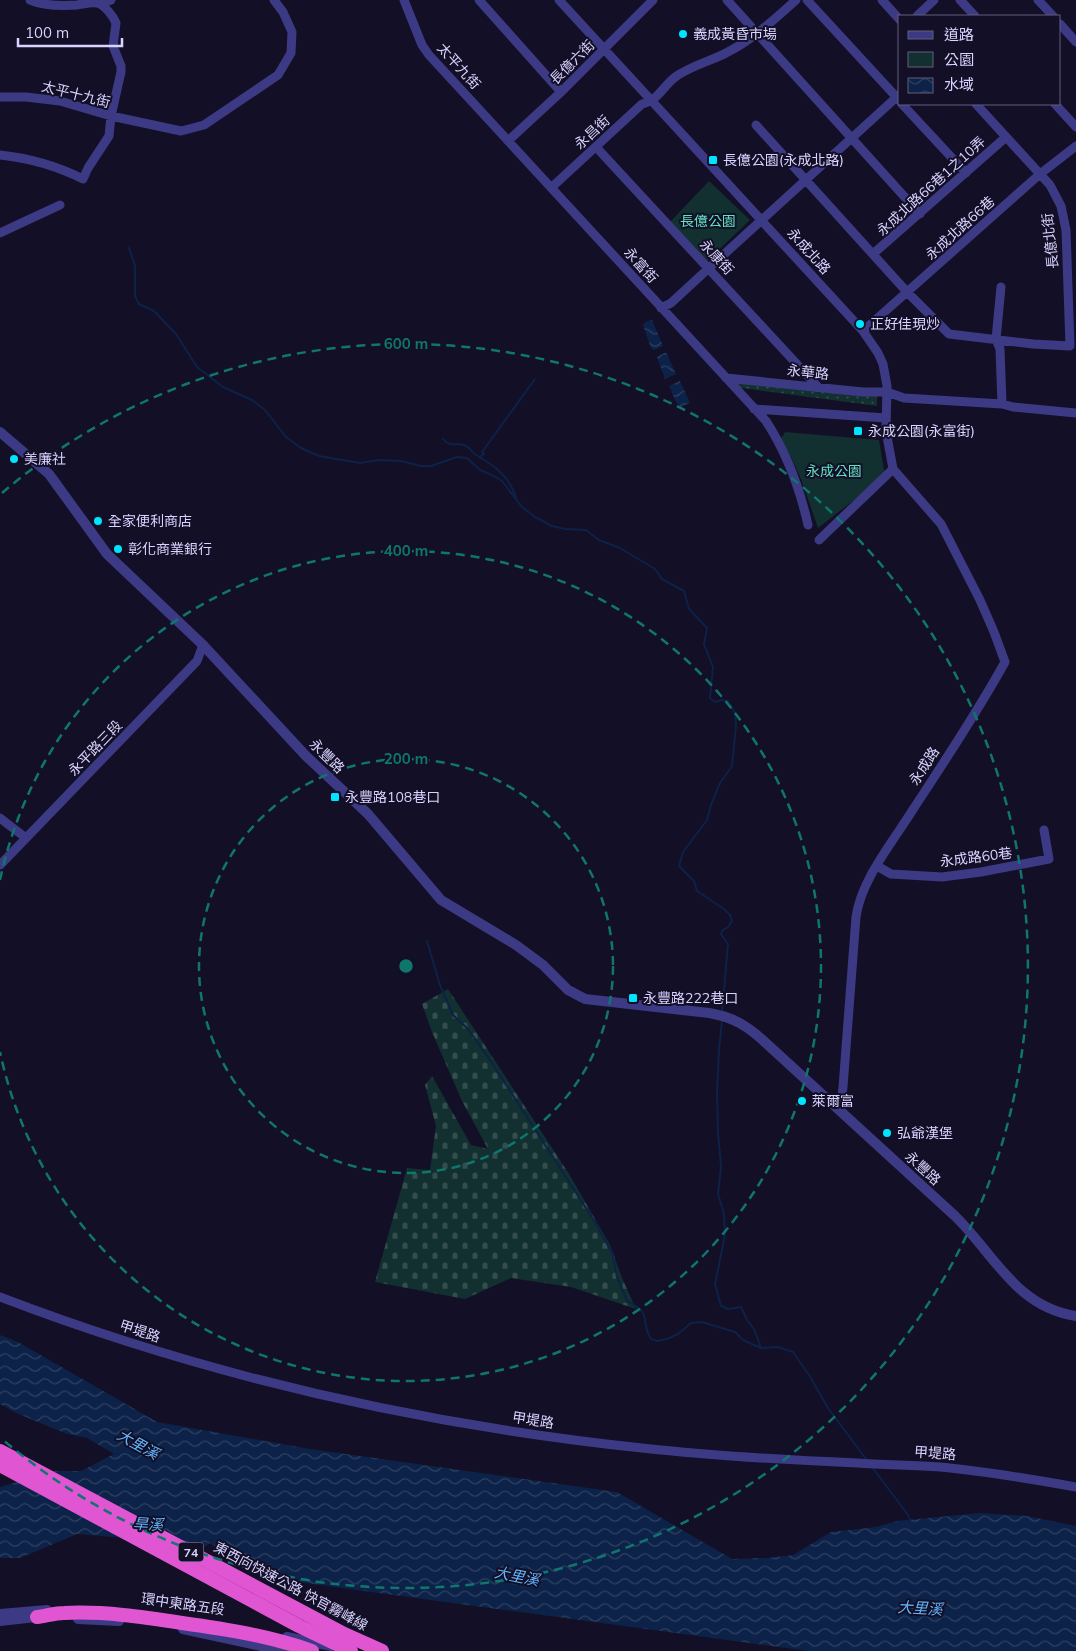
<svg xmlns="http://www.w3.org/2000/svg" width="1076" height="1651" viewBox="0 0 1076 1651" font-family="Mulish,'Noto Sans TC',sans-serif">
<style>
.grass{fill:url(#grass-dots)}
.cemetery{fill:url(#cemetery-stones)}
.park{fill:#12302f}
.water{fill:url(#water-waves)}
.lines{fill:none;stroke-linecap:round;stroke-linejoin:round}
.stream{stroke:#0c2248;stroke-width:2}
.minor{stroke:#3d3a85;stroke-width:9}
.tertiary{stroke:#3d3a85;stroke-width:10}
.trunk{stroke:#e055d1;stroke-width:14}
.trunk-bridge{stroke:#e055d1;stroke-width:14}
.ring{fill:none;stroke:#0f766e;stroke-width:2.5;stroke-dasharray:9 6}
.poi-dot{fill:#00e5ff;stroke:#130f26;stroke-width:2}
.labels{text-anchor:middle;dominant-baseline:central;stroke-width:4;stroke-linejoin:round;paint-order:stroke}
.shield{fill:#130f26;stroke:#9e99be;stroke-width:1}
.shield-label{font-size:12px;font-weight:bold;fill:#d9d4ff}
.poi-label{font-size:14px;fill:#d9d4ff;stroke:#130f26;text-anchor:start}
.street-label{font-size:14px;fill:#d9d4ff;stroke:#130f26}
.park-label{font-size:14px;fill:#5fe0c0;stroke:#130f26}
.water-label{font-size:15px;font-style:italic;fill:#62b6ff;stroke:#130f26}
.centre{fill:#0f766e;stroke:#130f26;stroke-width:2.5}
.ring-label{font-size:15px;text-anchor:middle;font-weight:bold;fill:#0f766e;stroke:#130f26;stroke-width:4;stroke-linejoin:round;paint-order:stroke}
</style>
<defs>
<pattern id="grass-dots" width="8" height="8" patternUnits="userSpaceOnUse" patternTransform="scale(1.25)"><rect width="8" height="8" fill="#12302f"/><path d="M2 2h.1M6 6h.1" fill="none" stroke="#344d4e" stroke-width="1.8" stroke-linecap="round"/></pattern>
<pattern id="cemetery-stones" width="16" height="16" patternUnits="userSpaceOnUse" patternTransform="scale(1.25)"><rect width="16" height="16" fill="#12302f"/><path d="M2 7V4a2 2 0 0 1 4 0v3zM10 15v-3a2 2 0 0 1 4 0v3z" fill="#344d4e"/></pattern>
<pattern id="water-waves" width="16" height="10" patternUnits="userSpaceOnUse" patternTransform="scale(1.25)"><rect width="16" height="10" fill="#0c2248"/><path d="M0 5q4-4 8 0t8 0" fill="none" stroke="#2f4163"/></pattern>
</defs>
<rect width="100%" height="100%" fill="#130f26"/>
<path class="grass" d="M734 380 877 394V406L741 388Z"/>
<path class="cemetery" d="M448 989 569 1174 610 1245 622 1278 636 1309 571 1287 511 1278 465 1299 375 1282 407 1168 430 1170 436 1126 425 1085 432 1076 471 1145 488 1149 462 1101 432 1032 422 1004Z"/>
<path class="park" d="M709 181 750 220 707 261 670 222Z
M785 432 879 440 885 476 818 528 801 479 791 457 779 442Z"/>
<path class="water" d="M652 320 663 346 654 350 651 348 643 325 645 322Z
M666 352 676 374 665 379 657 357Z
M680 381 690 403 681 407 676 402 669 386Z
M0 1335 18 1342 157 1422 310 1449 617 1492 732 1559 768 1558 793 1555 831 1532 876 1527 897 1521 980 1513 1027 1516 1076 1526V1651H809L283 1580 278 1576 265 1575 243 1564 245 1555 234 1560 210 1543 199 1551 196 1544 77 1534 20 1558H0V1487L55 1471H81L114 1454 87 1438 67 1434 16 1413 0 1404Z"/>
<g class="lines">
<path class="stream" d="M129 248 135 266V296L139 304 154 311 176 334 197 367 223 387 252 400 265 410 286 437 301 448 319 456 360 463 379 460 401 461 421 466H431L457 457 467 458 480 470 492 475 502 481 522 507 535 517 552 526 565 529 586 530 599 540 620 548 655 569 662 579 684 591 689 609 707 628 704 644 713 667 710 698 715 702 721 700 728 701 735 713 736 726 732 766 720 783 711 805 707 820 683 852 679 866 694 881 697 891 724 909 730 915 732 921 728 927 723 930 721 934 728 944 722 1013
M443 439C449 447 457 443 464 445 470 447 472 453 476 455 495 466 510 477 516 498
M480 457 484 454 482 452 535 379
M427 941 440 985 453 1015 468 1029 490 1060 595 1222 612 1253 617 1277 627 1301C654 1314 639 1320 651 1339L657 1341 667 1339 678 1334 691 1323 702 1322 735 1332 743 1340 761 1348 778 1347 793 1352 809 1375 828 1408 866 1459
M722 1020 719 1050 717 1092 718 1132 721 1167 718 1194 724 1214 725 1235 715 1284 721 1306 728 1309 741 1307 747 1320 754 1329 761 1348
M872 1467 908 1515 910 1520"/>
<path class="minor" d="M404 0 422 45 429 55 766 421C786 452 800 489 808 525
M479 0 561 92
M559 0 863 331 878 353 883 364 887 386 886 431 893 469 941 524 980 600 994 632 1005 662C977 713 944 762 912 811 892 843 861 880 856 917L843 1087 842 1096 834 1105
M727 0 920 214
M807 0 900 101
M882 0 900 20
M960 0 975 16
M1038 0 1053 16
M100 4 111 0
M917 16 934 0
M1060 24 1076 42
M0 97H26L60 101 111 116 181 131 204 125 278 75 291 53 292 32 283 12 274 0
M902 104 966 173
M1055 104 1076 127
M756 125 907 292 949 334 1033 344 1070 346 1066 230 1061 206 1050 185 976 104
M508 141 561 92 653 0
M596 147 818 387
M0 155C28 158 57 166 83 179L88 168 109 136 111 116 121 72V66L113 46 116 23C113 16 105 5 97 3 91 2 84 4 77 5 62 6 44 6 30 0
M552 187 642 104C658 100 662 88 674 78 689 66 709 62 726 53 752 40 774 20 796 0
M0 233 60 205
M873 254 1006 137
M1001 287 996 339 1000 349 1002 404
M661 308 671 303 709 268 900 94
M863 331 1040 174 1076 146
M726 378 863 392H887L904 398 1002 404 1013 407 1076 413
M754 409 886 418
M819 540 893 469
M0 818 26 838
M0 865 197 661 203 645
M877 866 891 874 942 877 981 872 1049 859 1044 830
M0 1297C206 1376 424 1425 642 1448 714 1456 785 1460 857 1463 885 1465 912 1465 940 1467 985 1471 1031 1479 1076 1487"/>
<path class="tertiary" d="M0 432 49 474 107 554 203 645 306 756 368 814 441 900 516 945 543 965 568 990 585 999 709 1013C734 1017 749 1027 767 1044L955 1216C994 1254 1016 1307 1076 1316
M0 1614 47 1610
M78 1619 119 1621
M0 1621 36 1617
M183 1629 284 1651
M287 1637 331 1646"/>
<path class="trunk" d="M0 1451 344 1634 382 1651
M37 1617C46 1616 55 1613 64 1613 103 1611 143 1617 182 1623 225 1629 271 1636 312 1651"/>
<path class="trunk-bridge" d="M0 1465 299 1626 351 1651"/>
</g>
<g class="ring">
<circle cx="406" cy="966" r="207"/>
<path d="M0 880A415 415 0 1 1 0 1052"/>
<path d="M2 493A622 622 0 1 1 2 1439"/>
</g>
<g class="poi-dot">
<circle cx="683" cy="34" r="5"/>
<rect x="708" y="155" width="10" height="10" rx="2.5"/>
<circle cx="860" cy="324" r="5"/>
<rect x="853" y="426" width="10" height="10" rx="2.5"/>
<circle cx="14" cy="459" r="5"/>
<circle cx="98" cy="521" r="5"/>
<circle cx="118" cy="549" r="5"/>
<rect x="330" y="792" width="10" height="10" rx="2.5"/>
<rect x="628" y="993" width="10" height="10" rx="2.5"/>
<circle cx="802" cy="1101" r="5"/>
<circle cx="887" cy="1133" r="5"/>
</g>
<g class="labels">
<rect class="shield" x="178.5" y="1542.5" width="25" height="19" rx="4"/>
<g class="shield-label">
<text x="191" y="1552">74</text>
</g>
<g class="poi-label">
<text x="693" y="34">義成黃昏市場</text>
<text x="723" y="160">長億公園(永成北路)</text>
<text x="870" y="324">正好佳現炒</text>
<text x="868" y="431">永成公園(永富街)</text>
<text x="24" y="459">美廉社</text>
<text x="108" y="521">全家便利商店</text>
<text x="128" y="549">彰化商業銀行</text>
<text x="345" y="797">永豐路108巷口</text>
<text x="643" y="998">永豐路222巷口</text>
<text x="812" y="1101">萊爾富</text>
<text x="897" y="1133">弘爺漢堡</text>
</g>
<g class="street-label">
<text transform="translate(572 62) rotate(-45)">長億六街</text>
<text transform="translate(459 66) rotate(48)">太平九街</text>
<text transform="translate(76 94) rotate(14)">太平十九街</text>
<text transform="translate(592 132) rotate(-43)">永昌街</text>
<text transform="translate(931 186) rotate(-42)">永成北路66巷1之10弄</text>
<text transform="translate(960 228) rotate(-42)">永成北路66巷</text>
<text transform="translate(1050 241) rotate(-96)">長億北街</text>
<text transform="translate(809 251) rotate(48)">永成北路</text>
<text transform="translate(717 257) rotate(47)">永康街</text>
<text transform="translate(641 265) rotate(48)">永富街</text>
<text transform="translate(808 372) rotate(6)">永華路</text>
<text transform="translate(95 748) rotate(-46)">永平路三段</text>
<text transform="translate(327 756) rotate(44)">永豐路</text>
<text transform="translate(924 766) rotate(-57)">永成路</text>
<text transform="translate(976 857) rotate(-7)">永成路60巷</text>
<text transform="translate(923 1168) rotate(42)">永豐路</text>
<text transform="translate(140 1331) rotate(18)">甲堤路</text>
<text transform="translate(533 1420) rotate(9)">甲堤路</text>
<text transform="translate(935 1453) rotate(4)">甲堤路</text>
<text transform="translate(291 1586) rotate(28)">東西向快速公路 快官霧峰線</text>
<text transform="translate(183 1604) rotate(8)">環中東路五段</text>
</g>
<g class="park-label">
<text x="708" y="221">長億公園</text>
<text x="834" y="471">永成公園</text>
</g>
<g class="water-label">
<text transform="translate(138 1444) rotate(29)">大里溪</text>
<text transform="translate(148 1524) rotate(3)">旱溪</text>
<text transform="translate(517 1576) rotate(11)">大里溪</text>
<text transform="translate(920 1608) rotate(3)">大里溪</text>
</g>
</g>
<circle cx="406" cy="966" r="8" class="centre"/>
<g class="ring-label">
<text x="406" y="349">600 m</text>
<text x="406" y="556">400 m</text>
<text x="406" y="764">200 m</text>
</g>
<rect x="898" y="15" width="162" height="90" fill="#130f26" stroke="#625e7d"/>
<rect x="908" y="31" width="25" height="8" fill="#3d3a85" stroke="#625e7d"/>
<text x="944" y="40" font-size="15" fill="#d9d4ff">道路</text>
<rect x="908" y="52" width="25" height="15" fill="#12302f" stroke="#625e7d"/>
<text x="944" y="65" font-size="15" fill="#d9d4ff">公園</text>
<rect x="908" y="78" width="25" height="15" fill="url(#water-waves)" stroke="#625e7d"/>
<text x="944" y="90" font-size="15" fill="#d9d4ff">水域</text>
<path d="M18 38v8h104v-8" fill="none" stroke="#d9d4ff" stroke-width="2.5"/>
<text x="25" y="38" font-size="15" fill="#d9d4ff" stroke="#130f26" stroke-width="4" paint-order="stroke">100 m</text>
</svg>
